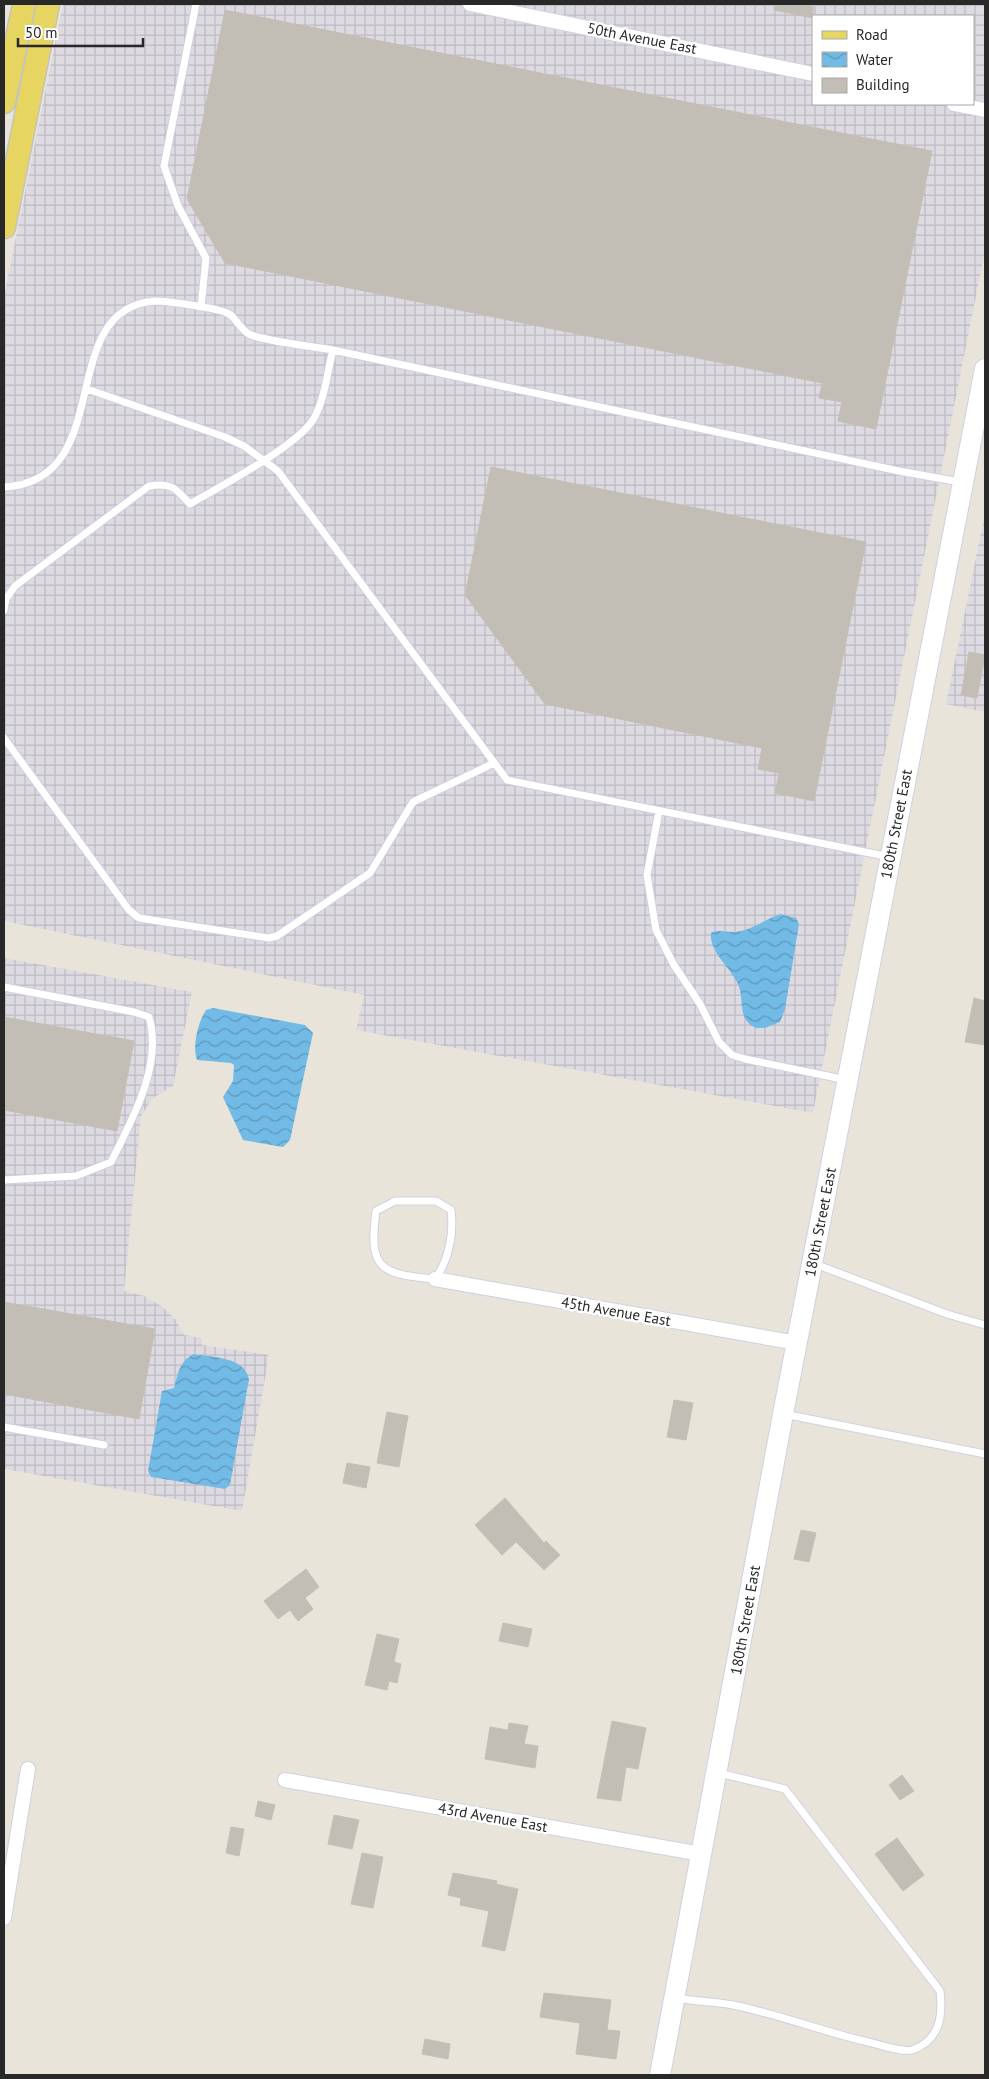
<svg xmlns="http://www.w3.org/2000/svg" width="989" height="2079" viewBox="0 0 989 2079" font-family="'PT Sans',sans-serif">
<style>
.industrial{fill:url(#industrial-grid);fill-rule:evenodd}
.water{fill:url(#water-waves)}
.building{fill:#c2beb6;stroke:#c4c0b4}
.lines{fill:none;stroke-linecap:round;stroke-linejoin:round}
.lane-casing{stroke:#cfd1e0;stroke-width:9}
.street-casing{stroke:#cfd1e0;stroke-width:16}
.secondary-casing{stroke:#cfd1e0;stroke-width:22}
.primary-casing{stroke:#c3c3c3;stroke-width:25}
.lane{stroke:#fff;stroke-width:7}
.street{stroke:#fff;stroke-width:14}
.secondary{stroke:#fff;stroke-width:20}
.primary{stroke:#e7d561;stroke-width:22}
.labels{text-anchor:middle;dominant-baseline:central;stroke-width:5;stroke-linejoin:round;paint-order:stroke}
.street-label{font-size:15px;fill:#282828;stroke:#fff}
</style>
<defs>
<pattern id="industrial-grid" width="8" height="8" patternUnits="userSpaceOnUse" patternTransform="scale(1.25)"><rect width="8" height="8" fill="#dddae2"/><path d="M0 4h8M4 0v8" fill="none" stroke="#bebbc2"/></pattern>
<pattern id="water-waves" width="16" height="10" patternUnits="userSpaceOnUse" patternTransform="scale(1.25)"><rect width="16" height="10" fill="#72bbe6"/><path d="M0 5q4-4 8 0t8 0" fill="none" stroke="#5e98ba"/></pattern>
</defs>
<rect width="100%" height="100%" fill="#e9e4da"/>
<path class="industrial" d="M63 4H985V251L813 1113 356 1030 364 995 4 921V297ZM813 16H973V104H813Z
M985 514V712L946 704Z
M4 958 192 992 173 1086 153 1098 141 1116 124 1291 144 1296 163 1307 175 1319 184 1335 202 1338V1345L269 1355 242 1511 4 1469Z"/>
<path class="water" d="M780 914 796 918 799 924 785 1009 780 1022 765 1028H756C736 1019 745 999 738 984 730 967 709 952 711 933 718 929 727 932 735 932 752 930 764 920 780 914Z
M213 1008 305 1025 313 1033 290 1140 283 1147 243 1140 223 1097 233 1081 234 1065 231 1063 197 1060C192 1046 198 1022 206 1010Z
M194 1354C213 1358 244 1356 249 1379L230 1485 225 1489 151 1477 148 1471 162 1391 174 1388C178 1374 179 1361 194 1354Z"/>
<path class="building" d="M774 4H813V18L774 10Z
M225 10 932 151 876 429 838 421 842 402 819 398 822 383 225 263 187 199Z
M491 467 866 542 814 801 775 793 779 773 758 769 762 748 545 704 465 595Z
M969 652 985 655 977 698 961 695Z
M974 998 985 1001V1045L965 1042Z
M4 1017 134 1041 117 1131 4 1110Z
M4 1302 155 1329 139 1419 4 1394Z
M674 1400 693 1403 686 1440 667 1437Z
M387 1412 408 1416 399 1467 377 1463Z
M347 1463 370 1467 366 1488 343 1483Z
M505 1498 544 1543 546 1541 560 1555 544 1570 516 1542 502 1555 475 1525Z
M801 1530 816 1533 809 1562 794 1559Z
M306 1569 319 1587 305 1598 313 1609 298 1621 290 1610 278 1619 264 1601Z
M503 1623 532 1629 528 1647 499 1641Z
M377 1634 399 1639 394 1662 401 1664 397 1683 389 1681 387 1690 365 1685Z
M612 1721 646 1728 638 1769 626 1767 621 1801 597 1798Z
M509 1723 528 1726 524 1744 538 1746 535 1768 485 1759 490 1727 508 1730Z
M902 1775 914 1791 900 1800 889 1785Z
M258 1801 275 1805 271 1820 255 1816Z
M334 1815 359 1820 352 1849 328 1844Z
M231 1827 244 1829 239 1856 226 1853Z
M897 1838 924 1875 903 1891 875 1854Z
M362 1853 383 1857 373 1908 351 1904Z
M453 1873 497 1881 496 1884 518 1889 505 1951 482 1946 489 1911 460 1905 461 1898 448 1895Z
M544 1993 611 2000 607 2030 620 2031 616 2059 576 2054 580 2023 540 2017Z
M425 2039 450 2044 448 2059 422 2054Z"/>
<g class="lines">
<g class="lane-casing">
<path id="lane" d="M196 4 164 166 178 206 206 258 201 307
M87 389 225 437 244 446 278 471 507 780 890 857
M4 487C119 481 53 310 154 301 166 301 220 308 229 314 237 319 241 331 251 335 270 342 311 346 333 350L899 471 960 482
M4 610 6 599 15 586 149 486C172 482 176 489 190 504 221 486 294 448 313 420 325 400 327 372 333 350
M4 738 129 910 139 918 269 938 277 936 370 873 413 802 494 763
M659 811 647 875 656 930 674 965 700 1004 719 1042 732 1055 745 1059 847 1080
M4 987 134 1012 149 1017C163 1065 132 1120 111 1162L76 1176 4 1180
M395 1201H436L451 1210C454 1233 449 1260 435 1279 381 1274 368 1270 376 1211Z
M815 1264 947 1314 985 1325
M784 1414 985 1454
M4 1427 104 1445
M677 1998C697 2002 718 2001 738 2006 779 2015 819 2030 860 2040 871 2042 903 2053 912 2050 940 2040 943 2017 940 1991L785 1789 719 1773"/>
</g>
<g class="street-casing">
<path id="street" d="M470 4 813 74
M954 104 985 110
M435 1279 797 1343
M285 1780 701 1854
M4 1918 28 1769"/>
</g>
<g class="secondary-casing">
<path id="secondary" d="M660 2075 783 1414 985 369"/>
</g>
<g class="primary-casing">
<path id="primary" d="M4 102 24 4
M4 227 48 4"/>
</g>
<use href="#lane" class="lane"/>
<use href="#street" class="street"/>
<use href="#secondary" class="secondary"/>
<use href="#primary" class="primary"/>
</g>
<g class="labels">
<g class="street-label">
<text transform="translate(642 38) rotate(11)">50th Avenue East</text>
<text transform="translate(896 824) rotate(-79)">180th Street East</text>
<text transform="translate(820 1222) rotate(-79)">180th Street East</text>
<text transform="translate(616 1311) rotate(10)">45th Avenue East</text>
<text transform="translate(745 1620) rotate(-80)">180th Street East</text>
<text transform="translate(493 1817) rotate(10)">43rd Avenue East</text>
</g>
</g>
<rect width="989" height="2079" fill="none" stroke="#282828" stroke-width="10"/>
<rect x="812" y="15" width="162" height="90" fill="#ffffff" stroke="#a9a9a9"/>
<rect x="822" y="31" width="25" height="8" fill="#e7d561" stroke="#a9a9a9"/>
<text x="856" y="40" font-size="15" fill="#282828">Road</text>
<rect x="822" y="52" width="25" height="15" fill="url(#water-waves)" stroke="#a9a9a9"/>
<text x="856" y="65" font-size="15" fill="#282828">Water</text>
<rect x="822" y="78" width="25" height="15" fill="#c2beb6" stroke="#a9a9a9"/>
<text x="856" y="90" font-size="15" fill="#282828">Building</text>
<path d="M18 38v8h125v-8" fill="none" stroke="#282828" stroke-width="2.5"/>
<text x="25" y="38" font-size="15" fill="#282828" stroke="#ffffff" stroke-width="4" paint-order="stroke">50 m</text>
</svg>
